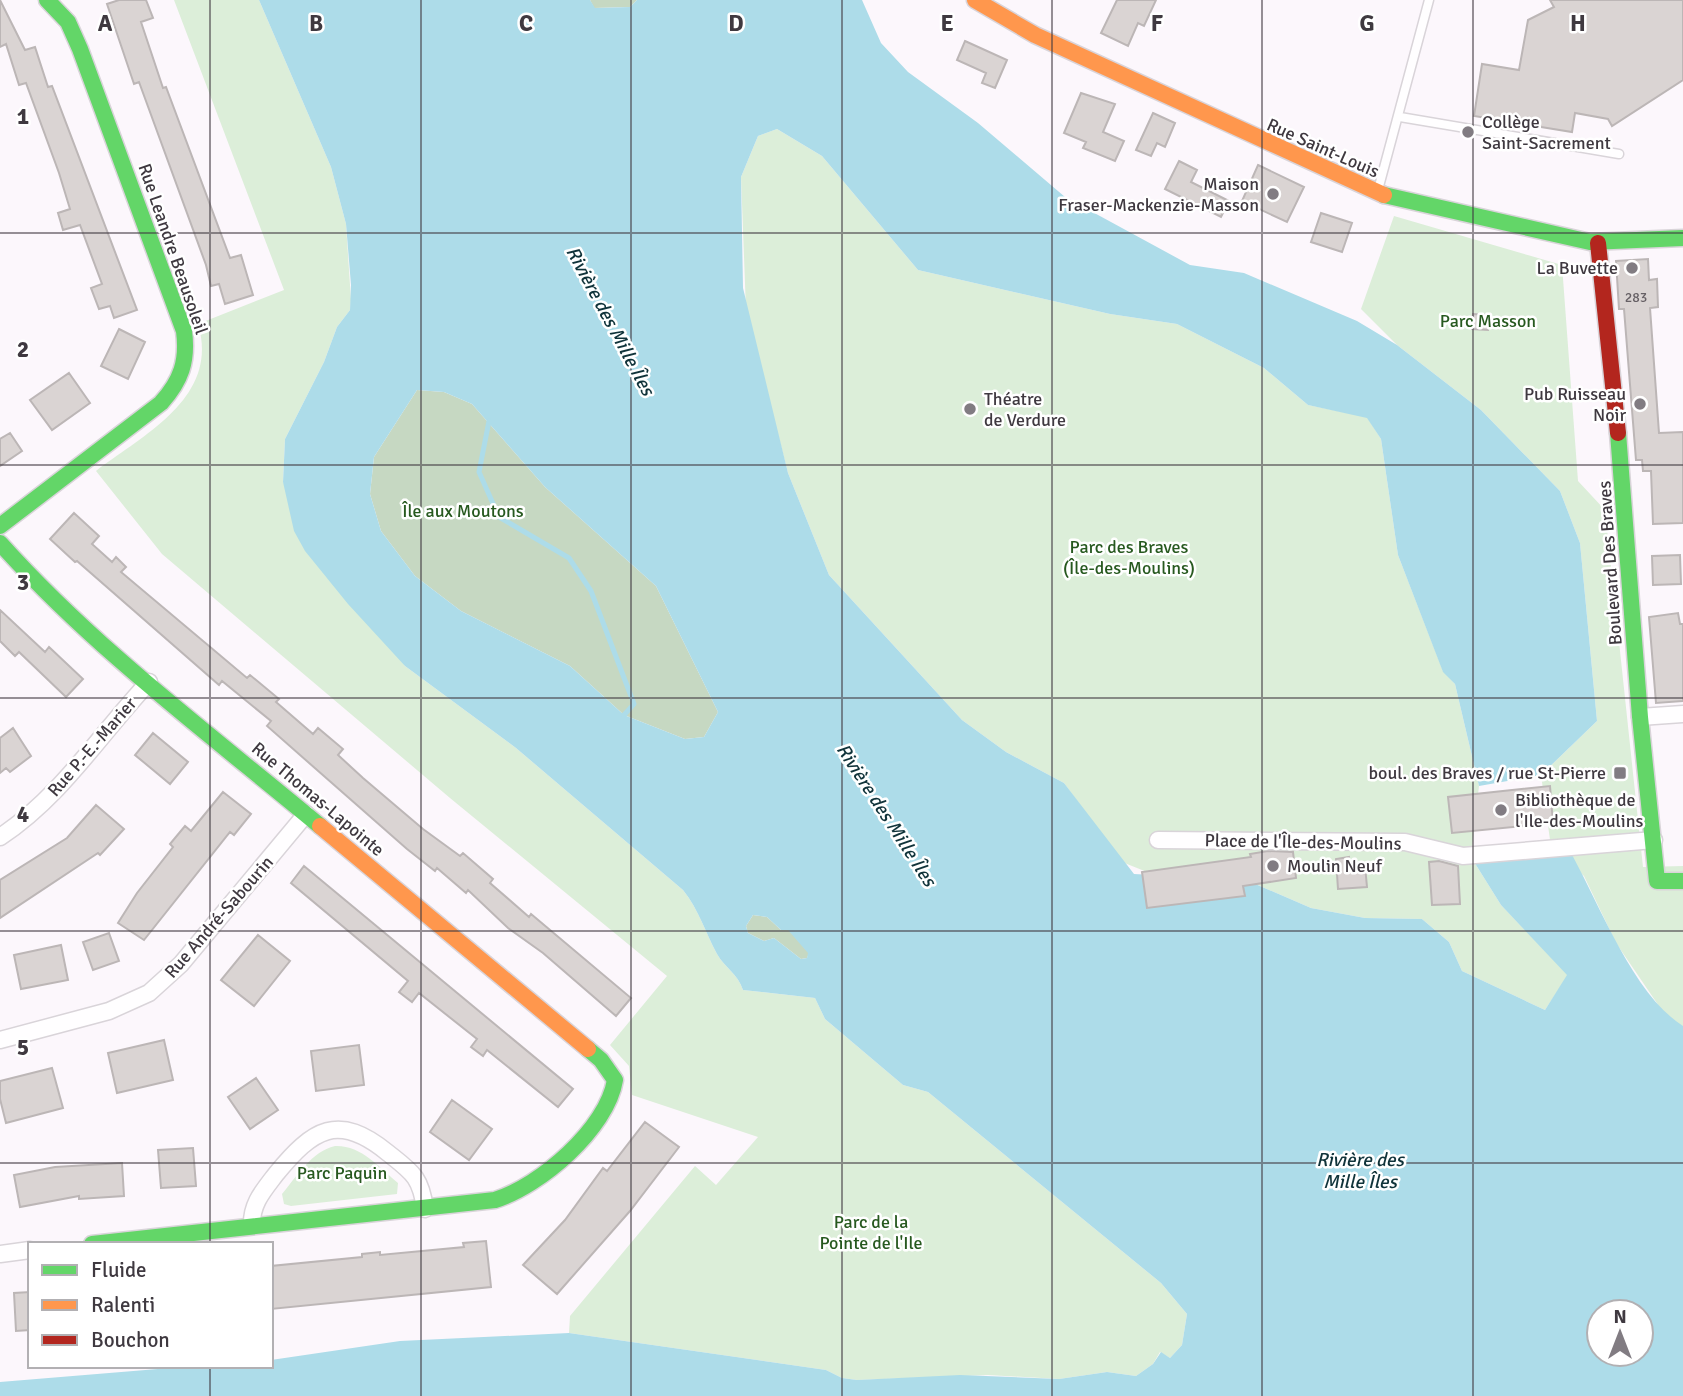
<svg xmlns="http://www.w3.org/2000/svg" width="1683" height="1396" viewBox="0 0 1683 1396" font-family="Signika,sans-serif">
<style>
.green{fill:#dceed9}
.forest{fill:#c6d8c2}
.water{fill:#addce9;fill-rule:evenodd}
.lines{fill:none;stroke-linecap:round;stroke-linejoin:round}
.stream{stroke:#addce9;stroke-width:5}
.building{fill:#dad4d3;stroke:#bcb6b6;stroke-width:2}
.lane-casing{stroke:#d9d4d9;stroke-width:11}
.street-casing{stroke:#d9d4d9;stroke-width:19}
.fast-casing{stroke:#d9d4d9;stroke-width:19}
.slow-casing{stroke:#d9d4d9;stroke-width:19}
.jam-casing{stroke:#d9d4d9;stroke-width:19}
.lane{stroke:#fffeff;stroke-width:8}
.street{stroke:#fffeff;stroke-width:16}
.fast{stroke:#63d668;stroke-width:16}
.slow{stroke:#ff974d;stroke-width:16}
.jam{stroke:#b3261e;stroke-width:16}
.grid{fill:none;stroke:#3f3940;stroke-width:2;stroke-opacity:0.55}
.poi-dot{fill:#817c82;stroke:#fff;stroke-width:2.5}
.labels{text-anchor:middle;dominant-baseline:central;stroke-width:5;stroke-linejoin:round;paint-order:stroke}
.number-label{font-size:14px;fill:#666065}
.poi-label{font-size:18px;fill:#3f3940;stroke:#fff;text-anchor:start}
.street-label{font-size:18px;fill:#3f3940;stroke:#fff}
.park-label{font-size:18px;fill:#27591f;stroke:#fff}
.water-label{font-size:19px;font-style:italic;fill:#10333a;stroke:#fff}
.grid-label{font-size:23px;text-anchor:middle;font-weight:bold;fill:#3f3940;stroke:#fff;stroke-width:5;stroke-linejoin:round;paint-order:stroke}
</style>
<rect width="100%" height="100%" fill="#fcf7fc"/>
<path class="green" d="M174 0H259L331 167 346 224 351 300 350 310 337 327 324 362 285 439 283 482 405 666 516 748 683 890C699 910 705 932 717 954 725 968 738 974 743 990L815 998 825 1019 903 1085 928 1092 1161 1283 1187 1314 1182 1345 1170 1358 1160 1352 1153 1364 1136 1376 1107 1372 1059 1379 988 1375 857 1380 842 1378 826 1370 569 1333 570 1316 695 1166 716 1185 758 1137 632 1095 629 1066 610 1045 667 976 450 798 162 554 96 471C145 434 220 397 198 324L284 290Z
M777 129 822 156 918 270 1110 314 1177 324 1264 368 1308 405 1367 417 1381 439 1398 555 1443 671 1455 684 1479 786 1471 857 1501 905 1568 975 1545 1010 1462 971 1449 942 1422 919 1365 918 1311 908 1246 880 1152 874 1122 862 1064 783 1006 752 962 720 829 575 788 473 746 310 741 177 758 136Z
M1394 216 1562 265 1578 481 1605 510 1643 867 1683 866V1027L1665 1015 1616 943 1584 876 1551 847 1541 775 1597 721 1580 543 1560 491 1481 410 1397 345 1361 309Z
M335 1146C361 1145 379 1167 398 1183L397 1194 291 1206 284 1204 282 1194C298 1175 311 1152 335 1146Z"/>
<path class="forest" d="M590 0H637L630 7 594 8Z
M417 390 444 392 472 404 545 487 656 586 718 712 704 737 685 739 624 715 570 666 461 611 415 576 381 531 370 494 374 457Z
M753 915 767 917 781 930 788 929 809 953 807 958 801 959 774 938 764 941 748 933 746 926Z"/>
<path class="water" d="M259 0H590L595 8 630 7 637 0H862L881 43 908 72 978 123 1065 197 1190 265 1244 273 1357 321 1397 345 1481 410 1560 491 1580 543 1597 721 1541 775 1479 786 1455 684 1443 672 1398 555 1381 439 1367 418 1308 405 1264 368 1177 324 1110 314 918 270 822 156 777 129 758 136 741 177 743 288 788 473 829 575 962 720 1006 752 1064 783 1134 874 1246 880 1311 908 1365 918 1422 919 1449 942 1462 971 1545 1010 1567 975 1501 905 1471 857 1567 846C1598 899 1631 993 1683 1026V1396H0V1382L194 1366H271V1360L400 1341 569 1333 826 1370 842 1378 857 1380 960 1375 1059 1379 1107 1372 1136 1376 1153 1364 1161 1352 1170 1358 1182 1345 1187 1314 1161 1283 928 1092 903 1085 825 1019 815 998 743 990C738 974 725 968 717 954 705 932 699 910 683 890L516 748 405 666 348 604 305 551 294 531 283 482 285 439 324 362 337 327 350 310 351 285 346 224 331 167ZM417 390 444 392 472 404 545 487 656 586 718 712 704 737 685 739 624 715 570 666 461 611 415 576 381 531 370 494 374 457ZM753 915 767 917 781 930H788L808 953 807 958 801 959 774 938 764 941 748 933 746 926ZM1599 1312H1641V1354H1599Z"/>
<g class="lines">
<path class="stream" d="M489 421 479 472 499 517 569 558 591 591 634 704 624 715"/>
</g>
<path class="building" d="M0 0 25 50 35 47 48 87 52 86 137 310 114 318 110 306 99 309 91 288 102 284 80 225 63 230 58 213 70 209 59 173 26 83 19 85 6 44 0 47Z
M119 0H146L153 18 141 22 163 88 166 87 230 258 241 255 253 295 225 304 219 284 211 286 206 265 139 82 134 84 107 4Z
M1117 0H1156L1144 26 1138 23 1128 46 1101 33Z
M1550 0H1683V80L1612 126 1608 119 1575 113 1572 132 1474 116 1482 64 1519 70 1528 20 1554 7Z
M965 41 1007 60 995 88 982 83 986 73 957 60Z
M1081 93 1115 104 1103 132 1124 141 1115 161 1083 148 1086 142 1064 133Z
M1153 113 1175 123 1165 147 1157 143 1151 156 1136 150Z
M1179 161 1197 170 1191 182 1229 201 1221 217 1165 189Z
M1258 165 1304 187 1287 222 1242 201Z
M1321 213 1352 223 1342 252 1311 242Z
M1648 259 1649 280 1657 279 1658 307 1650 308 1659 433 1683 432V523L1653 524 1651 471H1643L1642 460H1636L1624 309H1619L1616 261Z
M1473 314 1489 315 1488 330 1472 329Z
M119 329 145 342 128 379 101 366Z
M69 373 90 403 52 430 30 400Z
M10 433 22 451 0 466V439Z
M74 513 99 536 92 544 112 562 116 557 126 567 121 572 247 678 250 675 279 699 276 702 313 734 318 728 343 749 338 755 363 778 423 829 460 856 463 853 493 879 490 883 529 917 531 914 631 998 616 1016 543 953 508 928 468 890 466 893 437 868 435 871 407 849 267 726 271 721 222 681 219 685 77 561 75 562 50 539Z
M1680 555 1681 584 1653 585 1652 556Z
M0 610 45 652 49 647 83 679 66 697 19 652 15 656 0 641Z
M1678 613 1680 624H1683V701L1656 703 1649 617Z
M13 728 31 756 10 772 6 768 0 773V738Z
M153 733 188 762 170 784 135 755Z
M1550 786 1553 823 1452 833 1448 797Z
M223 792 251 814 234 835 230 832 144 940 118 923 137 893 173 847 170 844 185 826 191 831Z
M96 805 124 829 100 855 98 853 0 918V880L67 838Z
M1268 851 1293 852 1296 878 1243 886 1245 896 1147 908 1142 872 1251 857 1250 854Z
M1349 857 1350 867 1365 866 1367 887 1338 889 1336 859Z
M1439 861 1458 866 1460 904 1432 905 1429 862Z
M304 866 573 1089 558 1107 487 1050 483 1056 471 1047 477 1039 419 993 412 1002 399 992 408 981 291 883Z
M109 933 119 961 93 970 83 942Z
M258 935 290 961 254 1006 221 980Z
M61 945 68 980 21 989 14 955Z
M164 1040 173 1080 117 1093 108 1053Z
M359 1045 364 1085 316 1091 311 1051Z
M52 1068 63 1108 6 1123 0 1099V1081Z
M256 1078 278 1110 250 1129 228 1097Z
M452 1100 492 1129 469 1160 430 1132Z
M645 1122 679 1147 630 1211 557 1294 523 1265 565 1220 603 1168 607 1171Z
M193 1148 196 1186 161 1188 158 1150Z
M122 1163 124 1196 79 1199V1196L20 1207 14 1175 55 1167Z
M486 1241 491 1287 271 1309V1266L362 1257V1254L380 1252V1255L464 1247 463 1243Z
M30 1292V1330L16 1331 14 1293Z"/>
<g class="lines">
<g class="lane-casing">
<path id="lane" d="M1400 117 1619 154
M1378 190 1429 0"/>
</g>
<g class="street-casing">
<path id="street" d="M1640 717 1683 714
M0 837C61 797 100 734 149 682
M1158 840 1405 842 1463 856 1654 840
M0 1040 109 1011 149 993 181 964 306 814
M252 1226C251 1204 263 1191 276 1174 313 1129 338 1112 388 1153 412 1172 421 1177 425 1209
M0 1254 30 1250"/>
</g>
<g class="fast-casing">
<path id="fast" d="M1384 195 1590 242 1683 238
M1618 433 1640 717 1657 881H1683
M0 526 161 403C181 381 188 361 184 331L80 49 68 22 47 0
M0 543C95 649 211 735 320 826
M92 1244 495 1200C540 1186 607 1129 615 1080L601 1060 588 1049"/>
</g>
<g class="slow-casing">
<path id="slow" d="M975 0 1035 35 1384 195
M320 826 588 1049"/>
</g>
<g class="jam-casing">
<path id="jam" d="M1598 243 1618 433"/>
</g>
<use href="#lane" class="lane"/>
<use href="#street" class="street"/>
<use href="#fast" class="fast"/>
<use href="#slow" class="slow"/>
<use href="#jam" class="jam"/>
</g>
<path class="grid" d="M210 0V1244M421 0V1396M631 0V1396M842 0V1396M1052 0V1396M1262 0V1396M1473 0V1396M0 233H1683M0 465H1683M0 698H1683M0 931H1683M0 1163H1683M210 1366V1396"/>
<g class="poi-dot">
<circle cx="1468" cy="132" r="7"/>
<circle cx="1273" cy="194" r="7"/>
<circle cx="1632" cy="268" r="7"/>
<circle cx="1640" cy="404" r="7"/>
<circle cx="970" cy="409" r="7"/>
<rect x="1613" y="766" width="14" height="14" rx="3.5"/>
<circle cx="1501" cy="810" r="7"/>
<circle cx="1273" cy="866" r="7"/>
</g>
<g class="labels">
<g class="number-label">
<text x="1636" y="297">283</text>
</g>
<g class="poi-label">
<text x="1482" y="122">Collège<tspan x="1482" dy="21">Saint-Sacrement</tspan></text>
<text x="1259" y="184" text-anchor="end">Maison<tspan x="1259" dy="21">Fraser-Mackenzie-Masson</tspan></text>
<text x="1618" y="268" text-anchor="end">La Buvette</text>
<text x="1626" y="394" text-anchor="end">Pub Ruisseau<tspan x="1626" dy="21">Noir</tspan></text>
<text x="984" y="399">Théatre<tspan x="984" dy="21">de Verdure</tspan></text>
<text x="1606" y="773" text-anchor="end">boul. des Braves / rue St-Pierre</text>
<text x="1515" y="800">Bibliothèque de<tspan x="1515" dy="21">l'Ile-des-Moulins</tspan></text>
<text x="1287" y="866">Moulin Neuf</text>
</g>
<g class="street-label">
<text transform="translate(1323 148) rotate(24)">Rue Saint-Louis</text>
<text transform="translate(173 249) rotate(71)">Rue Leandre Beausoleil</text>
<text transform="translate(1610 563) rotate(-94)">Boulevard Des Braves</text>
<text transform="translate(92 747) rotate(-49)">Rue P.-E.-Marier</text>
<text transform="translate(318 799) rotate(40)">Rue Thomas-Lapointe</text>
<text transform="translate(1303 842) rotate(1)">Place de l'Île-des-Moulins</text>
<text transform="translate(219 917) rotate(-49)">Rue André-Sabourin</text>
</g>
<g class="park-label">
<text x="1488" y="321">Parc Masson</text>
<text x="463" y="511">Île aux Moutons</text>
<text x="1129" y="547">Parc des Braves<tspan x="1129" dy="21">(Île-des-Moulins)</tspan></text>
<text x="342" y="1173">Parc Paquin</text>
<text x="871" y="1222">Parc de la<tspan x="871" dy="21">Pointe de l'Ile</tspan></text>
</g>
<g class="water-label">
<text transform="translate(610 321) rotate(62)">Rivière des Mille Îles</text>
<text transform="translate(886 815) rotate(57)">Rivière des Mille Îles</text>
<text x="1360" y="1160">Rivière des<tspan x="1360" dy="22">Mille Îles</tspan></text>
</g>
</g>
<g class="grid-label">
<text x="105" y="31">A</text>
<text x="316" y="31">B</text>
<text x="526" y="31">C</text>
<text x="736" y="31">D</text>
<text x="947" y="31">E</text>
<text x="1157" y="31">F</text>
<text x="1367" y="31">G</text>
<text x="1578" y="31">H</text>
<text x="23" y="124">1</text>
<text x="23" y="357">2</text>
<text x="23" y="590">3</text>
<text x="23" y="822">4</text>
<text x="23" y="1055">5</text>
</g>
<rect x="28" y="1242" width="245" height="126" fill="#ffffff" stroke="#b2b0b3" stroke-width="2"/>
<rect x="42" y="1265" width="35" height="10" fill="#63d668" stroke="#b2b0b3" stroke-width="2"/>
<text x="91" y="1277" font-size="21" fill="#3f3940">Fluide</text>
<rect x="42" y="1300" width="35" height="10" fill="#ff974d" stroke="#b2b0b3" stroke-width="2"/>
<text x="91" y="1312" font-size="21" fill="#3f3940">Ralenti</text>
<rect x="42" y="1335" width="35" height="10" fill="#b3261e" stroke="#b2b0b3" stroke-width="2"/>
<text x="91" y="1347" font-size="21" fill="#3f3940">Bouchon</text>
<g transform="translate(1620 1333)"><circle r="33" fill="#ffffff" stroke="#b2b0b3" stroke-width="2"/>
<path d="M0-5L12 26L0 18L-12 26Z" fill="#817c82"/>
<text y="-10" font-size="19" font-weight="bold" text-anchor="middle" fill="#3f3940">N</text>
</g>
</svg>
